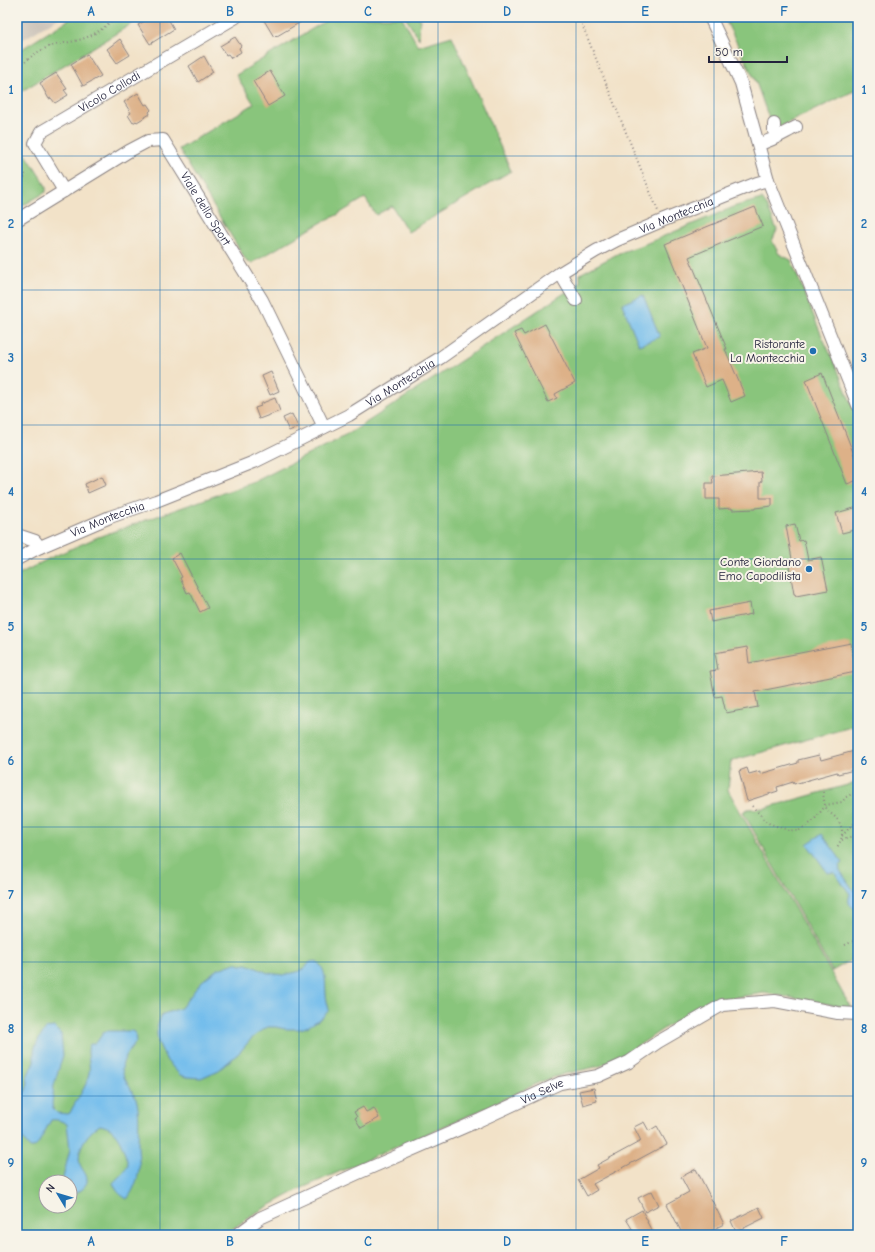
<svg xmlns="http://www.w3.org/2000/svg" width="875" height="1252" viewBox="0 0 875 1252" font-family="'Comic Neue',sans-serif">
<style>
.industrial{fill:#cbc2b8}
.green{fill:#89c57b;stroke:#56745b;fill-rule:evenodd}
.water{fill:#73bdec;stroke:#4a7094}
.building{fill:#ddb188}
.lines{fill:none;stroke-linecap:round;stroke-linejoin:round}
.minor-casing{stroke:#8a8282;stroke-width:14}
.path{stroke:#8a8282;stroke-width:2;stroke-dasharray:1 3;stroke-linecap:butt}
.minor{stroke:#fff;stroke-width:12}
.grid{fill:none;stroke:#1f6fb2;stroke-width:1;stroke-opacity:0.55}
.poi-dot{fill:#1f6fb2;stroke:#f7f3e8;stroke-width:1.5}
.labels{text-anchor:middle;dominant-baseline:central;stroke-width:4;stroke-linejoin:round;paint-order:stroke}
.street-label{font-size:12px;fill:#22223b;stroke:#f7f3e8}
.poi-label{font-size:12px;fill:#22223b;stroke:#f7f3e8;text-anchor:end}
.neatline{fill:none;stroke:#1f6fb2;stroke-width:1.5}
.grid-label{font-size:13px;text-anchor:middle;font-weight:bold;fill:#1f6fb2}
</style>
<rect width="100%" height="100%" fill="#f7f3e8"/>
<filter id="ink" filterUnits="userSpaceOnUse"><feTurbulence type="fractalNoise" baseFrequency=".025" numOctaves="2"/><feDisplacementMap in="SourceGraphic" scale="8" xChannelSelector="R" yChannelSelector="G"/><feConvolveMatrix kernelMatrix="1 2 1 2 8 2 1 2 1" color-interpolation-filters="sRGB"/></filter>
<filter id="wash" filterUnits="userSpaceOnUse"><feTurbulence type="fractalNoise" baseFrequency=".012" numOctaves="4" result="noise"/><feDisplacementMap in="SourceGraphic" scale="16" xChannelSelector="R" yChannelSelector="G"/><feGaussianBlur stdDeviation="0.9" result="paint"/><feColorMatrix in="noise" values="0 0 0 0 0 0 0 0 0 0 0 0 0 0 0 0 0 1.4 0 .05"/><feComposite in="paint" operator="in"/></filter>
<g filter="url(#wash)">
<rect width="100%" height="100%" fill="#f2e2c8"/>
<path class="industrial" d="M17 17H60L17 43Z"/>
<path class="green" d="M73 17H143L17 94V52Z
M332 17H402L418 46 452 36 511 171 408 232 392 206 376 215 365 198 337 215 324 221 252 263 247 262 179 149 254 104 236 75Z
M405 17H420L419 39Z
M724 17H858V89L773 130 756 82Z
M17 140 46 186V192L17 209Z
M762 199 767 206 777 230 772 241 779 254 791 260 821 334 836 366 858 420V725L731 761 728 790 851 1008 764 993 718 1000 669 1025 629 1052 600 1066 564 1074 540 1082 486 1108 302 1188 252 1215 224 1235H17V575L50 558 98 537 254 482 347 435 580 283V274L619 253 645 244 736 206ZM46 1182H70V1206H46Z
M858 782V956L832 971 743 812 748 809 765 808Z"/>
<path class="water" d="M643 295 660 337 639 345 622 304Z
M822 834 843 863 839 866 840 868 839 869 854 891H858V909C849 908 847 902 850 894L834 872 832 873 831 872 828 873 807 844Z
M316 961C327 969 325 982 326 994 326 999 328 1005 329 1010L323 1017 309 1026 301 1029H285L276 1027H268L262 1030 251 1039 240 1052 219 1070 201 1078 187 1077 180 1075 167 1061 158 1042 157 1033 158 1025 160 1019 163 1014 181 1008 201 982 216 970 235 963 241 965 247 964 268 973 283 975 297 972 304 969 310 962Z
M54 1027 61 1034 63 1055 54 1085 52 1104 53 1109 57 1113 68 1114 70 1113C76 1099 87 1088 89 1073 91 1064 86 1054 89 1045L97 1042 103 1033 107 1031H132L135 1033 136 1042C130 1050 122 1059 122 1069 122 1079 135 1092 137 1102 140 1116 138 1132 138 1146 138 1154 140 1162 139 1170 138 1179 133 1192 127 1199 120 1195 116 1191 113 1183 118 1177 125 1173 128 1164 123 1148 119 1128 100 1125 87 1133 76 1149 80 1165 82 1169 87 1175 87 1179 89 1186 75 1194 70 1196V1182H62L70 1149 67 1124C62 1121 57 1119 51 1120L38 1144 34 1148H30C25 1143 23 1137 17 1133V1106L26 1090 28 1083 27 1077 31 1068 34 1064C34 1060 34 1055 34 1051 36 1042 42 1034 47 1028Z"/>
<g id="blocks">
<path class="building" d="M151 17H167L174 29 150 44 138 25Z
M262 17H309L277 36 276 35 274 37Z
M235 37 241 46 239 48 241 52 231 58 228 54 226 55 220 46Z
M120 39 130 55 117 63 107 49Z
M87 54 101 76 83 86 71 64Z
M204 56 213 72 198 82 189 66Z
M270 71 285 96 268 106 253 81Z
M56 73 67 89 64 90 68 95 55 103 51 98 49 99 40 83Z
M138 93 145 105 147 104 151 110 149 112 150 114 137 122 136 121 133 123 128 115 131 113 124 102Z
M755 207 763 226 689 257 727 349H725L745 396 731 402 722 380 706 387 692 354 707 348 665 244Z
M545 324 575 383 555 394 557 398 548 402 514 333 521 330 524 335Z
M271 372 279 391 270 395 262 376Z
M822 373 858 465V480L847 484 806 380Z
M275 398 280 411 259 419 255 408 261 406 260 404Z
M292 414 298 427 289 431 283 418Z
M761 472 762 481 760 482V498H772V506L755 508V509L732 510V508L719 509V499H706V483H713L712 476Z
M102 476 106 485 88 493 85 484Z
M858 507V529L842 533 836 513Z
M795 524 799 541 804 540 808 560 821 557 828 590 796 596 795 594H794L788 560 792 559 786 526Z
M180 553 208 608 200 612 190 592 187 593 180 578 182 577 172 558Z
M750 603 752 614 711 622 709 611Z
M851 643 856 672 755 692 758 707 726 713 722 696 715 697 710 671 718 670 715 653 747 647 749 663Z
M858 750V769L838 774 837 772 794 784 793 782 777 787 778 791 747 801 739 771 747 768 749 774 760 771V774L798 763V760L819 755 821 760Z
M594 1088 597 1101 583 1105 579 1091Z
M363 1107 366 1112 374 1108 379 1118 361 1128 355 1118 357 1117 354 1112Z
M644 1122 649 1131 657 1126 667 1144 593 1184 597 1190 587 1196 578 1180 599 1168 597 1165 641 1141 634 1127Z
M696 1169 724 1224 702 1235H683L667 1204 689 1192 681 1177Z
M652 1191 659 1205 645 1212 638 1198Z
M759 1207 764 1218 736 1232 731 1221Z
M642 1210 648 1222H647L654 1235H636L626 1219Z"/>
</g>
</g>
<g filter="url(#ink)">
<use href="#blocks" fill-opacity="0" stroke="#8a8282" stroke-width="1"/>
<g class="lines">
<g class="minor-casing">
<g id="minor">
<path d="M710 17 741 83 768 180 858 405"/>
<path d="M774 124V131L776 136"/>
<path d="M759 144C772 141 784 133 796 127"/>
<path id="s1" d="M64 191 35 143 41 132 236 17"/>
<path id="s2" d="M17 220 129 151 148 141 163 140 262 300 324 427"/>
<path d="M560 273 576 300"/>
<path d="M17 535 35 541 40 547"/>
<path id="s3" d="M17 559 40 547 110 517 156 501 254 462 349 415 440 358 560 273 596 251 617 240 664 220 757 183 768 180"/>
<path id="s4" d="M237 1235 260 1218 356 1174 480 1120 560 1083 598 1076 629 1062 658 1042 722 1005 775 1001 838 1013 858 1014"/>
</g>
</g>
<path class="path" d="M579 17 658 211
M17 71C25 61 34 53 46 48 57 43 70 43 82 39 95 35 106 27 115 17
M17 160 26 176 17 182
M823 792C824 798 824 806 828 811 830 813 833 815 835 817 844 826 844 837 837 847
M752 806 768 823 788 830 798 831 807 826 814 820 826 805 842 802 846 797 852 794 858 793
M842 836 851 826 858 821
M842 840 846 838 858 835
M845 945 858 939"/>
<use href="#minor" class="minor"/>
</g>
</g>
<path class="grid" d="M160 17V1235M299 17V1235M438 17V1235M576 17V1235M714 17V1235M17 156H858M17 290H858M17 425H858M17 559H858M17 693H858M17 827H858M17 962H858M17 1096H858"/>
<g class="poi-dot">
<circle cx="813" cy="351" r="4"/>
<circle cx="809" cy="569" r="4"/>
</g>
<g class="labels">
<g class="street-label">
<text stroke="none"><textPath href="#s1" startOffset="148">Vicolo Collodi</textPath></text>
<text stroke="none"><textPath href="#s2" startOffset="249">Viale dello Sport</textPath></text>
<text stroke="none"><textPath href="#s3" startOffset="747">Via Montecchia</textPath></text>
<text stroke="none"><textPath href="#s3" startOffset="423">Via Montecchia</textPath></text>
<text stroke="none"><textPath href="#s3" startOffset="99">Via Montecchia</textPath></text>
<text stroke="none"><textPath href="#s4" startOffset="338">Via Selve</textPath></text>
</g>
<g class="poi-label">
<text x="805" y="344">Ristorante<tspan x="805" dy="14">La Montecchia</tspan></text>
<text x="801" y="562">Conte Giordano<tspan x="801" dy="14">Emo Capodilista</tspan></text>
</g>
</g>
<rect width="875" height="1252" fill="none" stroke="#f7f3e8" stroke-width="44"/>
<g transform="translate(58 1194) rotate(308)"><circle r="19" fill="#f7f3e8" stroke="#a29fa3"/>
<path d="M0-3L7 15L0 10L-7 15Z" fill="#1f6fb2"/>
<text y="-6" font-size="11" font-weight="bold" text-anchor="middle" fill="#22223b">N</text>
</g>
<path d="M709 56v6h78v-6" fill="none" stroke="#22223b" stroke-width="2"/>
<text x="715" y="56" font-size="12" fill="#22223b" stroke="#f7f3e8" stroke-width="3" paint-order="stroke">50 m</text>
<rect x="22" y="22" width="831" height="1208" class="neatline"/>
<g class="grid-label">
<text x="91" y="16">A</text>
<text x="230" y="16">B</text>
<text x="368" y="16">C</text>
<text x="507" y="16">D</text>
<text x="645" y="16">E</text>
<text x="784" y="16">F</text>
<text x="11" y="94">1</text>
<text x="864" y="94">1</text>
<text x="11" y="228">2</text>
<text x="864" y="228">2</text>
<text x="11" y="362">3</text>
<text x="864" y="362">3</text>
<text x="11" y="496">4</text>
<text x="864" y="496">4</text>
<text x="11" y="631">5</text>
<text x="864" y="631">5</text>
<text x="11" y="765">6</text>
<text x="864" y="765">6</text>
<text x="11" y="899">7</text>
<text x="864" y="899">7</text>
<text x="11" y="1033">8</text>
<text x="864" y="1033">8</text>
<text x="11" y="1167">9</text>
<text x="864" y="1167">9</text>
<text x="91" y="1246">A</text>
<text x="230" y="1246">B</text>
<text x="368" y="1246">C</text>
<text x="507" y="1246">D</text>
<text x="645" y="1246">E</text>
<text x="784" y="1246">F</text>
</g>
</svg>
